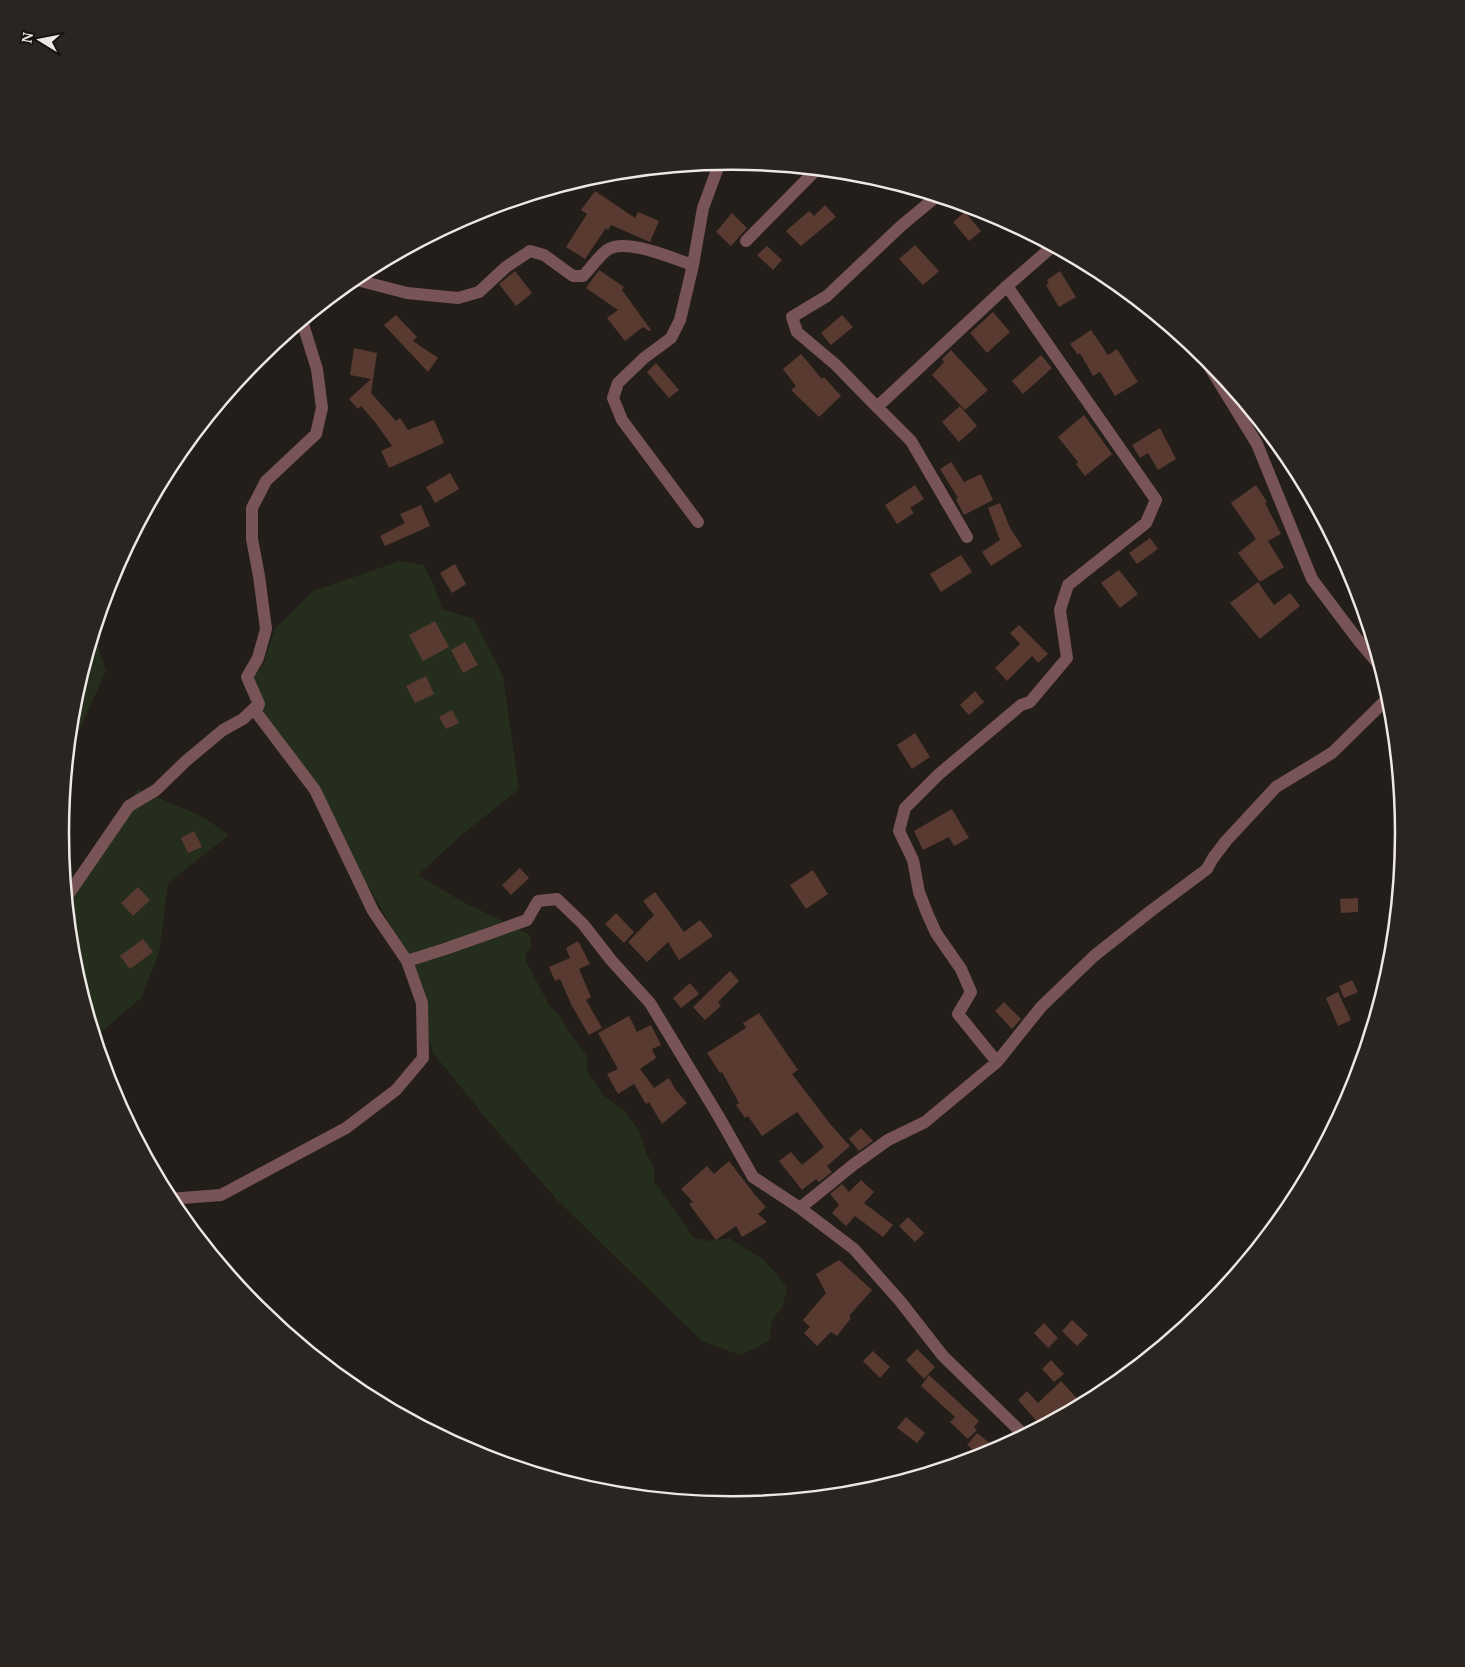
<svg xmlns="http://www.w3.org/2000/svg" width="1465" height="1667" viewBox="0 0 1465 1667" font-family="'PT Serif',serif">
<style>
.green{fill:#252e1c}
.building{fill:#593a31}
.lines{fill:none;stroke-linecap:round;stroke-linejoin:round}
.minor{stroke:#785457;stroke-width:12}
.tertiary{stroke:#785457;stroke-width:12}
.primary{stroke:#d2888f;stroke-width:12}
.rim{fill:none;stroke:#ede8e5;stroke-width:2.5}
</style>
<rect width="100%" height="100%" fill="#231e19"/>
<path class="green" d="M400 561 423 565 434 585 442 609 474 619 503 676 519 789 458 838 418 875 461 901 529 934 532 946 525 956 527 963 549 1005 561 1017 568 1031 587 1056V1071L604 1096 624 1110 638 1129 647 1155 654 1167V1181L694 1238 711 1241 729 1238 765 1261 787 1287 783 1306 772 1320 769 1341 740 1355 702 1341 558 1201 496 1130 433 1053 426 1028 413 964 368 886 362 880 317 787 260 712 252 679 264 663 275 629 313 591Z
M94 633 106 671 68 755 73 702Z
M138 789 203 817 229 835 168 883 159 953 141 998 101 1032 96 1041 73 964 65 888Z"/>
<path class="building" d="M595 191 635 218 638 212 659 221 650 242 611 225 608 230 606 228 585 259 566 247 587 214 581 210Z
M825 205 836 217 801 246 786 231 809 211 814 216Z
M965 212 981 231 969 241 953 222Z
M732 213 747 228 731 246 716 232Z
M915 245 939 271 923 285 899 259Z
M767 246 782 260 773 270 757 255Z
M599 270 624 287 622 290 651 330 649 331 643 327 625 341 607 318 618 310 586 288Z
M515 271 532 293 516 306 499 284Z
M1060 271 1076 297 1059 307 1046 285 1049 283 1047 280Z
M993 312 1010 332 987 353 970 333Z
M396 315 417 337 413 341 438 358 428 372 384 325Z
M842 315 853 327 831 345 821 333Z
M1091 330 1108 355 1117 349 1138 382 1115 396 1100 372 1093 376 1080 353 1078 355 1070 344Z
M354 348 377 353 371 393 396 421 400 418 408 430 434 420 444 443 389 468 381 451 392 446 375 422 361 406 358 409 349 399 371 379 350 375Z
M951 350 988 390 965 410 932 375 944 362 942 359Z
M801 354 822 379 824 377 841 396 819 417 791 390 796 386 783 369Z
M1041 355 1052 368 1023 394 1012 381Z
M656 363 679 390 669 398 647 372Z
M960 406 977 426 959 442 942 422Z
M1084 415 1112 454 1085 476 1076 464 1078 462 1058 437Z
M1160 428 1176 459 1158 470 1148 453 1140 458 1132 445Z
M951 462 964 482 981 474 993 500 964 515 956 499 958 498 940 469Z
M450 473 459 489 435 503 426 487Z
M915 485 924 499 910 508 914 513 897 524 885 505Z
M1256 485 1267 502 1265 503 1281 534 1268 541 1284 567 1260 582 1238 553 1256 539 1231 503Z
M1000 503 1010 528 1022 546 991 566 982 552 1000 540 988 508Z
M421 505 430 526 385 546 380 536 405 523 400 514Z
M1150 538 1158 549 1137 564 1129 553Z
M961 555 972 572 941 592 930 574Z
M455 564 466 584 452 593 440 573Z
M1119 570 1138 594 1120 608 1101 583Z
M1258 582 1274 605 1290 593 1300 606 1260 639 1230 603Z
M435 621 449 647 423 661 409 635Z
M1019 625 1048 654 1038 663 1032 656 1007 681 995 668 1020 644 1010 633Z
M465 642 478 665 463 673 451 650Z
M426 676 434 694 415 703 406 686Z
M975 691 984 702 969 715 960 705Z
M452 710 459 723 446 729 439 717Z
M915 733 930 757 912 769 897 745Z
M952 809 969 838 954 846 949 837 923 850 914 831Z
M194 831 202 847 188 853 181 838Z
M520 868 529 878 511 895 502 885Z
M813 870 828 894 806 909 790 885Z
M138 887 150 900 133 916 121 903Z
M655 892 684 932 700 920 713 936 679 960 668 942 647 962 628 942 654 915 643 901Z
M1358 898V912L1341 913 1340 899Z
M616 913 634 932 624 943 605 924Z
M143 939 153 952 130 969 120 956Z
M578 941 590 964 579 969 591 997 586 1000 602 1028 589 1035 572 1006 560 979 555 981 549 967 570 958 566 948Z
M730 971 739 981 718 1002 721 1006 705 1020 693 1007Z
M1352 980 1358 992 1344 998 1339 986Z
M690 983 699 994 681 1008 673 998Z
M1338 992 1351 1020 1338 1026 1326 998Z
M1004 1002 1021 1019 1012 1029 995 1011Z
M759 1013 798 1070 792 1074 831 1125 850 1146 827 1166 832 1172 819 1182 816 1179 802 1190 779 1161 791 1152 802 1165 824 1147 797 1112 762 1136 748 1116 745 1118 736 1105 739 1103 722 1072 720 1073 707 1053 746 1028 743 1023Z
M629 1016 637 1032 651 1025 661 1045 652 1049 656 1058 640 1069 654 1088 669 1078 675 1089 687 1103 662 1124 649 1102 646 1104 634 1084 618 1094 607 1074 618 1069 598 1033Z
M861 1128 873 1141 859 1151 849 1139Z
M729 1161 755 1195 766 1207 758 1214 767 1222 742 1237 736 1226 716 1240 689 1204 693 1202 681 1189 707 1166 714 1174Z
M861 1180 874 1192 864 1203 893 1225 883 1237 855 1216 846 1226 832 1213 839 1205 830 1194 842 1184 849 1192Z
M908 1217 924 1233 915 1242 899 1226Z
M839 1260 872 1290 849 1316 851 1318 837 1336 831 1332 817 1346 804 1333 810 1327 803 1320 826 1293 816 1274Z
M1072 1320 1088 1335 1077 1346 1062 1331Z
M1044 1323 1058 1338 1048 1348 1034 1333Z
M917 1349 935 1367 924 1379 906 1360Z
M873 1351 890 1367 880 1378 863 1361Z
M1051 1360 1064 1374 1054 1382 1042 1369Z
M929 1375 979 1421 974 1427 977 1430 968 1439 950 1422 955 1417 921 1386Z
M1061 1381 1083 1405 1042 1427 1018 1400 1027 1391 1038 1403Z
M906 1417 925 1433 917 1443 897 1428Z
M977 1433 998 1450 982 1457 967 1445Z"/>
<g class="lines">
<path class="minor" d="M746 241 817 169
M353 279 407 293 458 298 479 292 506 267 530 251 544 255 573 276H583C591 268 598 257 607 250 625 237 674 259 693 265
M877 407 836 365 797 332 792 317 827 296 901 226 937 196
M698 522 622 420 613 398 618 383 644 358 671 338 680 320 693 265 703 208 720 162
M967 537 911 441 877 407 1007 286 1053 246
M66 894 70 892 129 806 156 790 187 760 223 730 243 719 259 704
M407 961 445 949 527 920 538 901 557 899 583 924 611 960 650 1003 719 1117 753 1177 800 1208 854 1249 900 1301 943 1356 1025 1436
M997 1062 958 1014 971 992 961 969 936 933 927 913 919 892 913 860 899 831 905 808 938 775 1021 705 1030 702 1067 658 1060 610 1068 585 1146 523 1156 500 1007 286
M169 1199 221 1195 346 1128 396 1090 423 1058 422 1003 407 961 373 911 315 790 256 712 259 704 247 677 258 658 266 629 259 576 252 539V508L266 481 316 434 322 408 317 369 302 321
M800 1208 853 1165 888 1140 925 1122 997 1062 1041 1007 1094 956 1152 910 1207 869 1213 858 1226 841 1276 787 1332 753 1390 696"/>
<path class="tertiary" d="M1200 351 1257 444 1312 579 1358 640 1382 668"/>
<path class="primary" d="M1399 890 1401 792"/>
</g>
<path d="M0 0H1465V1667H0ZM69 833a663 663 0 1 1 1326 0a663 663 0 1 1-1326 0Z" fill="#2b2521" fill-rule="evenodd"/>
<path class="rim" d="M69 833a663 663 0 1 1 1326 0a663 663 0 1 1-1326 0Z"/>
<g transform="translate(40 40) rotate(280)" stroke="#1a1410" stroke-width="4" paint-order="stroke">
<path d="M0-4L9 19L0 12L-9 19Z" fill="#ede8e5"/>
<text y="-8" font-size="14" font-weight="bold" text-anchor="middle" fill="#ede8e5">N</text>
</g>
</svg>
